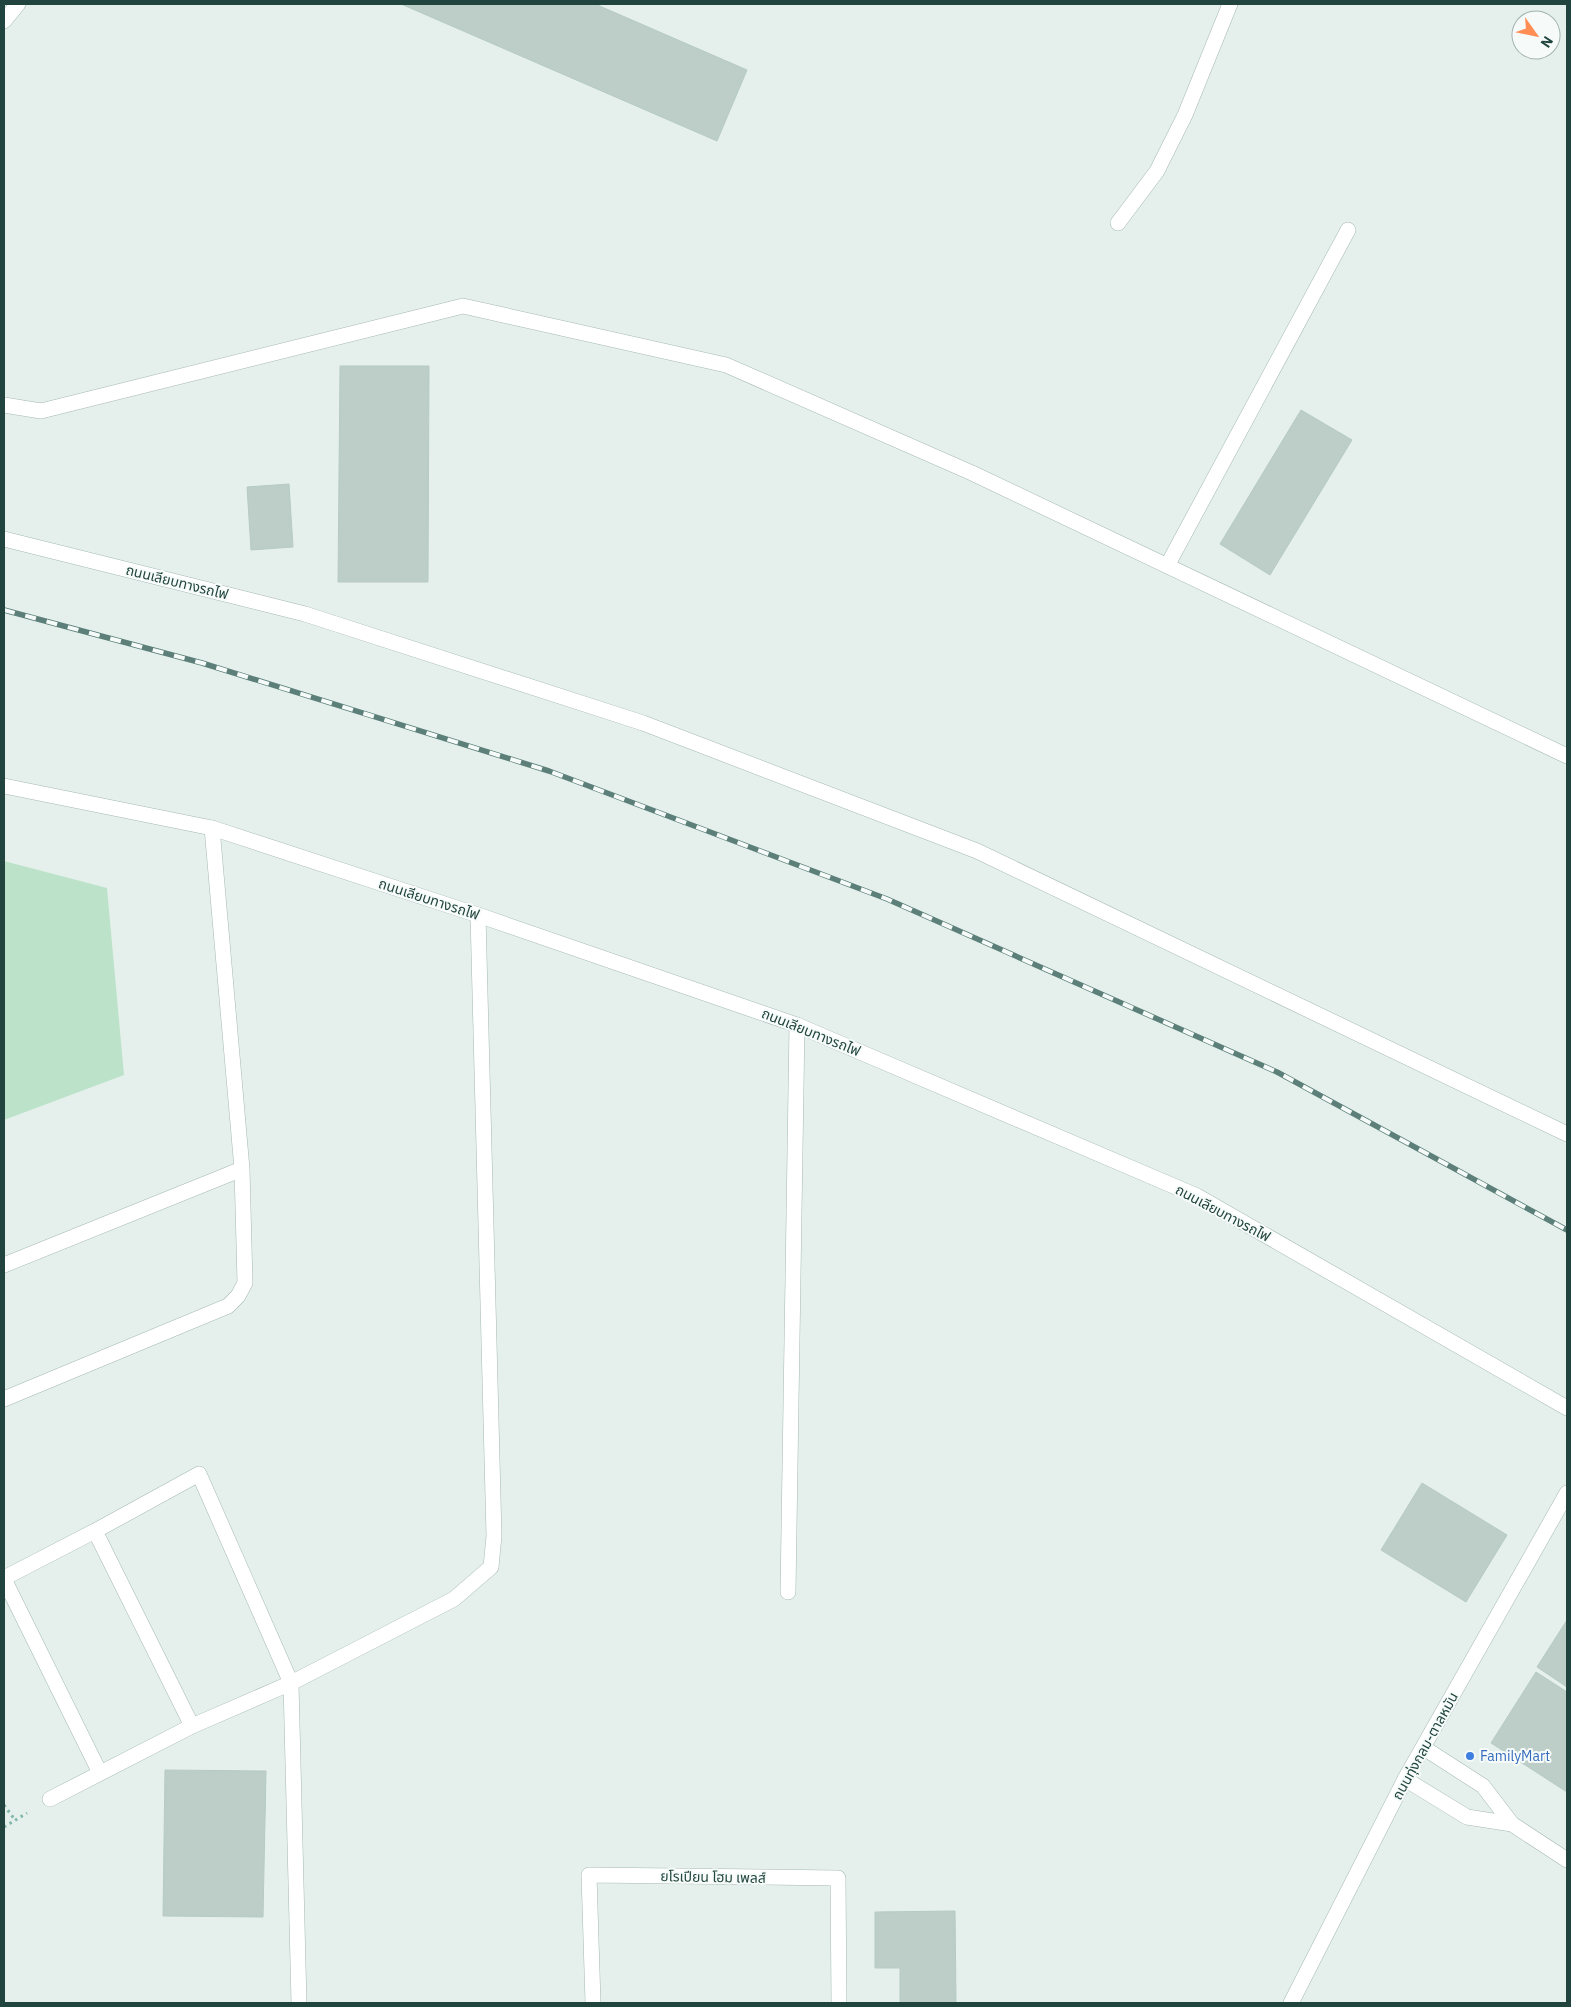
<svg xmlns="http://www.w3.org/2000/svg" width="1571" height="2007" viewBox="0 0 1571 2007" font-family="'IBM Plex Sans','Noto Sans Thai',sans-serif">
<style>
.green{fill:#bce3ca}
.building{fill:#bdcec8;stroke:#b6cac4}
.lines{fill:none;stroke-linecap:round;stroke-linejoin:round}
.service-casing{stroke:#a6b9b4;stroke-width:16}
.minor-casing{stroke:#a6b9b4;stroke-width:16}
.tertiary-casing{stroke:#a6b9b4;stroke-width:16}
.path{stroke:#82b7ab;stroke-width:3;stroke-dasharray:2.5 4;stroke-linecap:butt}
.service{stroke:#fff;stroke-width:15}
.minor{stroke:#fff;stroke-width:15}
.tertiary{stroke:#fff;stroke-width:15}
.rail-casing{stroke:#5c8079;stroke-width:5.5}
.rail{stroke:#f6fbf9;stroke-width:4;stroke-dasharray:11;stroke-linecap:butt}
.shop-dot{fill:#3f7fe0;stroke:#f6fbf9;stroke-width:2}
.labels{text-anchor:middle;dominant-baseline:central;stroke-width:4;stroke-linejoin:round;paint-order:stroke}
.street-label{font-size:14px;fill:#21453e;stroke:#f6fbf9}
.shop-label{font-size:14px;fill:#366cbe;stroke:#f6fbf9;text-anchor:start}
</style>
<rect width="100%" height="100%" fill="#e5f0ec"/>
<path class="green" d="M4 861 107 888 124 1075 4 1120Z"/>
<path class="building" d="M401 4H595L747 70 717 141Z
M340 366H429L428 582H338Z
M1301 410 1352 440 1270 575 1220 544Z
M289 484 293 547 251 550 247 487Z
M1422 1483 1507 1535 1466 1602 1381 1550Z
M1567 1620V1687L1537 1667Z
M1536 1672 1567 1692V1792L1491 1743Z
M165 1770 266 1771 263 1917 163 1916Z
M955 1911 956 2003H900V1968H875V1912Z"/>
<g class="lines">
<g class="service-casing">
<path id="service" d="M1118 223 1157 171 1185 115 1230 4"/>
</g>
<g class="minor-casing">
<path id="minor" d="M4 21 18 4
M4 405 41 411 463 306 726 365 972 473 1567 756
M1167 566 1348 230
M4 1265 242 1169
M4 1399 228 1306 238 1296 245 1283 242 1169 212 828
M95 1531 192 1726
M4 1578 95 1531 199 1474 291 1683 299 2003
M4 1579 100 1773
M788 1592 797 1025
M1424 1748 1483 1786 1512 1824 1567 1860
M1405 1779 1467 1817 1512 1824
M50 1799 192 1726 291 1683 454 1599 491 1567 494 1536 478 915
M593 2003 589 1875 838 1878 839 2003"/>
</g>
<g class="tertiary-casing">
<path id="tertiary" d="M4 539 305 614 643 723 977 851 1567 1134
M4 786 212 828 478 915 797 1025 1197 1196 1567 1408
M1291 2003 1405 1779 1567 1493"/>
</g>
<path class="path" d="M4 1805 15 1820
M4 1827 27 1813"/>
<use href="#service" class="service"/>
<use href="#minor" class="minor"/>
<use href="#tertiary" class="tertiary"/>
<g class="rail-casing">
<path id="rail" d="M4 610 202 663 549 771 887 899 1277 1072 1567 1230"/>
</g>
<use href="#rail" class="rail"/>
</g>
<circle class="shop-dot" cx="1470" cy="1756" r="5"/>
<g class="labels">
<g class="street-label">
<text transform="translate(177 582) rotate(14)">ถนนเลียบทางรถไฟ</text>
<text transform="translate(429 899) rotate(18)">ถนนเลียบทางรถไฟ</text>
<text transform="translate(811 1032) rotate(22)">ถนนเลียบทางรถไฟ</text>
<text transform="translate(1223 1213) rotate(28)">ถนนเลียบทางรถไฟ</text>
<text transform="translate(1425 1746) rotate(-61)">ถนนทุ่งกลม-ตาลหมัน</text>
<text transform="translate(713 1877) rotate(1)">ยโรเปียน โฮม เพลส์</text>
</g>
<g class="shop-label">
<text x="1480" y="1756">FamilyMart</text>
</g>
</g>
<rect width="1571" height="2007" fill="none" stroke="#21453e" stroke-width="10"/>
<g transform="translate(1536 35) rotate(123)"><circle r="24" fill="#f6fbf9" stroke="#a1b2ae"/>
<path d="M0-4L9 19L0 12L-9 19Z" fill="#ff8d54"/>
<text y="-8" font-size="14" font-weight="bold" text-anchor="middle" fill="#21453e">N</text>
</g>
</svg>
